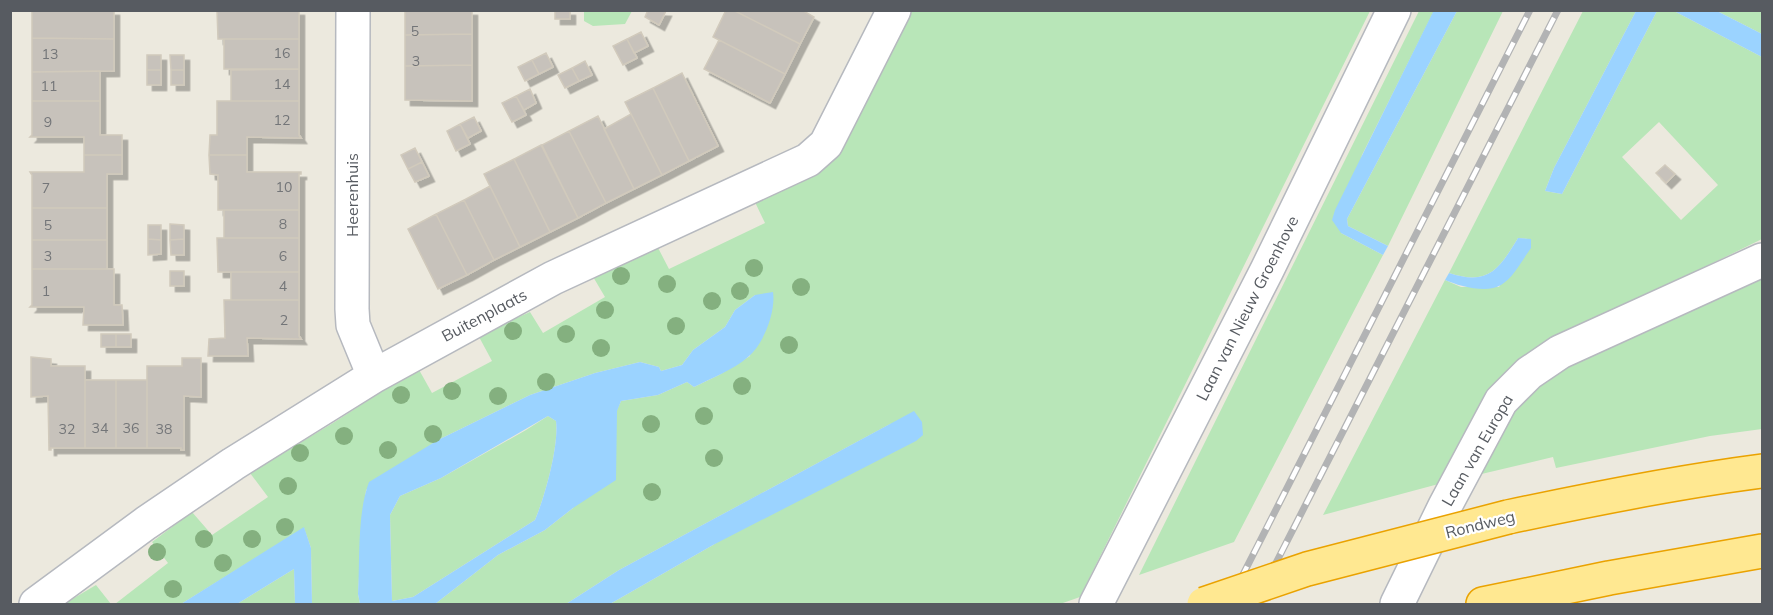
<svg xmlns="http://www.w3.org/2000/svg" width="1773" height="615" viewBox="0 0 1773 615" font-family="Mulish,sans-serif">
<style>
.green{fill:#b8e6b8;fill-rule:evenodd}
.water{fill:#9bd3ff;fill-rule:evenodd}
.building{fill:#c7c2bb;stroke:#d1cabc;stroke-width:1.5;filter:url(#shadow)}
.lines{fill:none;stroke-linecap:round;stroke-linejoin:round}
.minor-casing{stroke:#b6b9bf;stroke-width:36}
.tertiary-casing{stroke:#b6b9bf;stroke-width:36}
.trunk-casing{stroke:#eaa200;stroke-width:36}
.minor{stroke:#fff;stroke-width:33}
.tertiary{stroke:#fff;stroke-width:33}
.trunk{stroke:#ffe891;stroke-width:33}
.rail-casing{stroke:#b2b3b4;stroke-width:7}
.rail{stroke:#fff;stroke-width:4.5;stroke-dasharray:14;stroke-linecap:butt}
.trunk-bridge-casing{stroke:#eaa200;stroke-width:36;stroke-linecap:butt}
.trunk-bridge{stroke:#ffe891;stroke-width:33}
.tree{fill:#84b07f}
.labels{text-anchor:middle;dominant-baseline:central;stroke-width:4.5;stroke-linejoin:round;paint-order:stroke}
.number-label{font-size:14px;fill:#737578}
.street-label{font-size:16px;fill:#575b61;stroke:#fff}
</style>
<defs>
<filter id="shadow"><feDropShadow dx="5.5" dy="5.5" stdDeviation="0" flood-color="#0004"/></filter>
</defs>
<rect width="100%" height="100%" fill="#ece9de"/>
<path class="green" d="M584 11V10L632 11 625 24 593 26 584 21Z
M911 11H1370L1080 597 1060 604H610L713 545 892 423 619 570 566 604H435L498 555 545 530 573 508 621 401 658 395 687 382 694 387 719 375 750 356 755 295 735 310 725 327 693 350 682 365 661 371 659 367 640 362 595 373 530 395 438 440 366 490 362 525 358 594 360 604H312L311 548 304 528 181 604H115L168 563 152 542 192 512 212 535 268 497 250 473 333 423 418 368 432 393 492 361 478 335 530 312 543 333 605 297 592 275 655 242 669 269 765 223 753 198 834 159Z
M1419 11H1434L1362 155 1341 233 1383 255 1234 542 1139 575Z
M1457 11H1503L1388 246 1348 226 1347 219Z
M1583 11H1636L1554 168 1545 191 1562 194 1657 11H1674L1762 57V239L1570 333 1446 482 1323 515 1445 280 1461 287H1499L1528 239 1518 238C1499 269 1489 286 1449 273ZM1659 122 1718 185 1681 220 1622 157Z
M1717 11H1762V34Z
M1762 273V429L1710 436 1556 468 1553 457 1473 476 1511 407 1535 382Z
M548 416 556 421C559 446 545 496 535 520L413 597 392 601 390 515 400 496 441 478 526 430Z
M294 569 295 604H237Z
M96 585 111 604H64Z"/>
<path class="water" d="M1434 10 1457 11 1347 219 1348 226 1388 246 1383 255 1341 233 1332 220 1335 210Z
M1636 11H1657L1562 194 1545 191 1554 168Z
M1674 11H1717L1762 34V57Z
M1518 238 1531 239V248C1522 260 1514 277 1501 285 1487 294 1459 286 1445 280L1449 273C1489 286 1499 269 1518 238Z
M773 292C776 311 764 344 748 357 733 370 712 378 694 387L687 382 658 395 621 401 617 411 616 480 573 508 545 530 498 555 435 604H360L358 594C360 559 357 514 369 482L438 440 530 395 595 373 640 362 659 367 661 371 682 365 693 350 725 327 735 310 755 295ZM548 416 556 421C559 446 545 496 535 520L413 597 392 601 390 515 400 496 441 478Z
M914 411 922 422 923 435 916 441 713 545 610 604H566L619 570Z
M304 527 311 548 312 604H295L294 569 237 604H181Z"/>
<path class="building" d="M32 10H114V39L32 38Z
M217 10H299V39H218Z
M405 10H472V34L405 35Z
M555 10H570V19H555Z
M648 10 666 11 659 25 645 17Z
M726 10H733L800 44 785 74 713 37Z
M733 10H802L814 17 800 44Z
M641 32 648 46 634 53 627 39Z
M472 34V65L405 66V35Z
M32 38 114 39V71L32 72Z
M224 39H299V69H224Z
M627 39 637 58 623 65 613 46Z
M719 40 785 74 770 103 704 69Z
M546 53 553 67 539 74 532 60Z
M147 55H161V70H147Z
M170 55H184V70H171Z
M532 60 539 74 525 81 518 67Z
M585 61 592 75 579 81 572 68Z
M472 65V101L405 100V66Z
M572 68 579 81 565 88 558 75Z
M299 69V101H231V70Z
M147 70H161V85H147Z
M171 70H184V85H171Z
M100 71V101H32V72Z
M682 73 718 146 689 161 653 88Z
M653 88 689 161 662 175 625 102Z
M530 89 536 103 524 110 516 96Z
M516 96 526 115 512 122 502 103Z
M32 101H100V135H122V155H84V137H30L32 135Z
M217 101H299V135L301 138 247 137V155H209L210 135H217Z
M631 114 662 175 634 189 604 129Z
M598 116 634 189 606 203 569 131Z
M474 117 481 131 468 138 460 124Z
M460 124 470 144 456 151 447 131Z
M569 131 606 203 578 218 542 145Z
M541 145 578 218 550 232 514 159Z
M415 148 422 162 408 169 401 155Z
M84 155H122V174H107V208H32V175L30 172H84Z
M209 155H247V172H301V174H299V210H218V175L210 174Z
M514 159 550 232 520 247 484 174Z
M422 162 429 176 415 182 408 169Z
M1665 165 1675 174 1666 183 1656 173Z
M490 186 520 247 494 260 464 200Z
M464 200 494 260 467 275 436 214Z
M32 208H107V240H32Z
M224 210H299V238H224Z
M436 214 467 275 438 289 408 229Z
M170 224 184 225V239L170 240Z
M148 225H161V240L148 239Z
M217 238H299V272H218Z
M148 239 161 240V254L148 255Z
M184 239V255H171L170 240Z
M32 240H107V269H32Z
M32 269H114V305H122L123 325H83L84 307H30L32 305Z
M170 271H184V286H170Z
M231 272H299V300H231Z
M224 300H299V336L301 339 247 338 248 356H208L209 339 225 338Z
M101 334H116V347H101Z
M116 334H131V347H116Z
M31 357 51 359V366H85V448H51V450H49L48 396 31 397Z
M182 358H201V397L184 396V450H181V448H147V366H182Z
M85 380H116V448H85Z
M116 380H147V448H116Z"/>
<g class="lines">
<g class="minor-casing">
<path id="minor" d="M353 10 352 309 353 325 374 376
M36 604 146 523 233 464 374 376 553 278 808 160 826 144 894 10
M1397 604 1445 506 1501 401 1529 373 1560 352 1762 260"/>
</g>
<g class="tertiary-casing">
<path id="tertiary" d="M1096 604 1267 270 1394 10"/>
</g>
<g class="trunk-casing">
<path id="trunk" d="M1508 517C1592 499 1677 482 1762 471
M1483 604 1609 578 1762 551"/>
</g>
<use href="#minor" class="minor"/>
<use href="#tertiary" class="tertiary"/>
<use href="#trunk" class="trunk"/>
<g class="rail-casing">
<path id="rail" d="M1228 604 1530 10
M1255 604 1558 10"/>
</g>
<use href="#rail" class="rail"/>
<g class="trunk-bridge-casing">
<path id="trunk-bridge" d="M1204 604 1307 569 1508 517"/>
</g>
<use href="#trunk-bridge" class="trunk-bridge"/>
</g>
<g class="tree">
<circle cx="754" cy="268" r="9"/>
<circle cx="621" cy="276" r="9"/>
<circle cx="667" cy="284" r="9"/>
<circle cx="801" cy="287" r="9"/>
<circle cx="740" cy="291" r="9"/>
<circle cx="712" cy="301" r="9"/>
<circle cx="605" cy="310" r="9"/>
<circle cx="676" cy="326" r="9"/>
<circle cx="513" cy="331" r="9"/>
<circle cx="566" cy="334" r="9"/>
<circle cx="789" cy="345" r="9"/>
<circle cx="601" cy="348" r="9"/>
<circle cx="546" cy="382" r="9"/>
<circle cx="742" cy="386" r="9"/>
<circle cx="452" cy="391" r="9"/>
<circle cx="401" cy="395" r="9"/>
<circle cx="498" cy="396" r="9"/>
<circle cx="704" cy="416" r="9"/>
<circle cx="651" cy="424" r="9"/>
<circle cx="433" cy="434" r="9"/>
<circle cx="344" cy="436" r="9"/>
<circle cx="388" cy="450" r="9"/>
<circle cx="300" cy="453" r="9"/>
<circle cx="714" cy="458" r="9"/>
<circle cx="288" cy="486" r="9"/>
<circle cx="652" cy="492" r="9"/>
<circle cx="285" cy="527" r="9"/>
<circle cx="204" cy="539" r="9"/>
<circle cx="252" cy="539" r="9"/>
<circle cx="157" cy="552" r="9"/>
<circle cx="223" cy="563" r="9"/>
<circle cx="173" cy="589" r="9"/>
</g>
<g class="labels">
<g class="number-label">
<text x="415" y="31">5</text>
<text x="282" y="53">16</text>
<text x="50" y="54">13</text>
<text x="416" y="61">3</text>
<text x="282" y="84">14</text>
<text x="49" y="86">11</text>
<text x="282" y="120">12</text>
<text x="48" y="122">9</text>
<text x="284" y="187">10</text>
<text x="46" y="188">7</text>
<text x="283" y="224">8</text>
<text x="48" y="225">5</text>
<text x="48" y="256">3</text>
<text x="283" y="256">6</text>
<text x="283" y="286">4</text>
<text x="46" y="291">1</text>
<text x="284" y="320">2</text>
<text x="100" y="428">34</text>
<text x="131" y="428">36</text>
<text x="67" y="429">32</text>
<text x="164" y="429">38</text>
</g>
<g class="street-label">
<text transform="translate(352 195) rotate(-90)">Heerenhuis</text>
<text transform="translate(1247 308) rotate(-63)">Laan van Nieuw Groenhove</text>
<text transform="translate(484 315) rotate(-28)">Buitenplaats</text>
<text transform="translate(1477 450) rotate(-60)">Laan van Europa</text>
<text transform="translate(1480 524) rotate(-14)">Rondweg</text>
</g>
</g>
<rect width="1773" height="615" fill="none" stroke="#575b61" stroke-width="24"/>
</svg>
